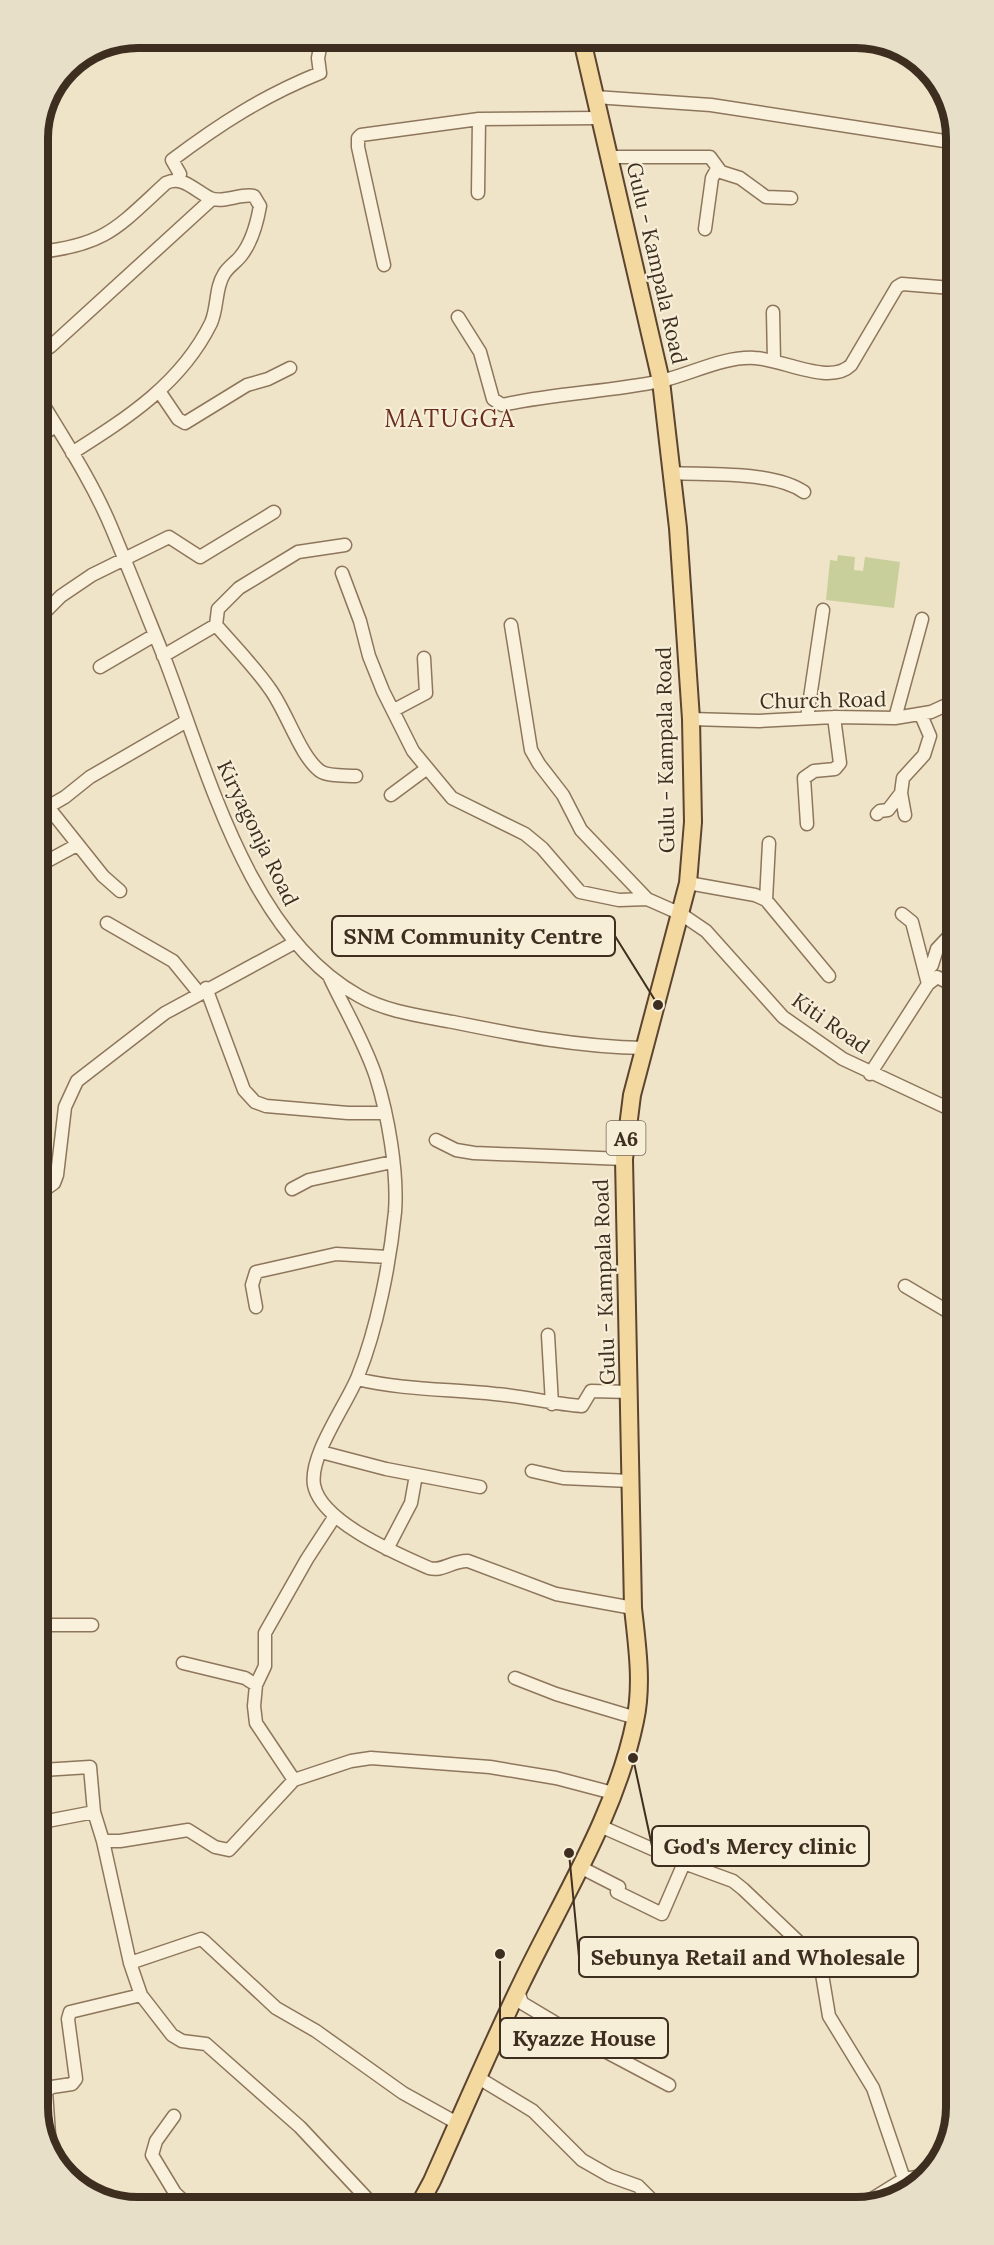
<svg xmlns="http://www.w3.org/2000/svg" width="994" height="2245" viewBox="0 0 994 2245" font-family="Lora,serif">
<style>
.green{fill:#c9cf9b}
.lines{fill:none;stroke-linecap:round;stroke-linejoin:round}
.minor-casing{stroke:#8d765c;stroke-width:15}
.major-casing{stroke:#5b4430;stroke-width:20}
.minor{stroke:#faf1dc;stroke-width:12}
.major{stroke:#f3d9a0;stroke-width:16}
.labels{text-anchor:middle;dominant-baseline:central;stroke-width:4.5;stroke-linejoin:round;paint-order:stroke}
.shield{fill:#f7eed8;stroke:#756857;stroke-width:1.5}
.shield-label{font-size:20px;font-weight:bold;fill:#3d2e20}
.street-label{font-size:21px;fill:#3d2e20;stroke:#f7eed8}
.quarter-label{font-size:24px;letter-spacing:1.5px;fill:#6b2e1e;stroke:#f7eed8}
.rim{fill:none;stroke:#3d2e20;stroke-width:8}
.leader{fill:none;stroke:#3d2e20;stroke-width:2}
.callout-dot{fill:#3d2e20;stroke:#f7eed8;stroke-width:2}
.callout{fill:#f7eed8;stroke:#3d2e20;stroke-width:2}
.callout-label{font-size:22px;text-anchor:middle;font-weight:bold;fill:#3d2e20}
</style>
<rect width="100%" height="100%" fill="#f0e4c8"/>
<path class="green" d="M838 555 855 557 854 570 863 571 865 557 900 562 894 608 826 600 830 560 837 561Z"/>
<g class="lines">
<g class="minor-casing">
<path id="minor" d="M595 97 711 105 951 142
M609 157H710L721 172 740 178 766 197 791 198
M177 180 180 174 172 160C220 124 263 96 320 73L318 58 321 43
M478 193 479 119
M705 229 712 178 717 169
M38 252C106 245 118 227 166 183 183 175 195 191 210 198 223 204 240 193 254 196L260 206C257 223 251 244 240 257 235 263 228 267 224 274 215 288 218 307 211 323 181 384 127 418 72 453
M384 265 358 147V138L361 135 479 119 599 118
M773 312 774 361
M458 317 480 352 493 399 502 405C554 393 609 392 661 381 691 374 724 356 755 358 782 359 830 386 851 365L897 287 902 284 952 288
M38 355 51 346 212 199
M159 391 178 419 185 423 247 385 268 379 290 368
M38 396C64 439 93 483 112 529 130 572 147 615 164 657 207 768 248 935 359 996 387 1012 422 1016 453 1022 516 1035 580 1047 644 1048
M38 437 56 426
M672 473C709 475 774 471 804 492
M342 573 360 621 369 656 383 691 413 751 452 798 525 834 542 848 580 892 619 900 647 899
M39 618 61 596 92 575 169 537 200 557 274 512
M216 625 218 609 239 588 298 552 345 545
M511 625 531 750 539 764 563 795 581 830 647 899 681 914 706 931 783 1017 843 1059 954 1111
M163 656 216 625C234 646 254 666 270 689 287 712 300 756 320 771 329 777 346 775 356 776
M100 667 153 636
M394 710 426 693 424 658
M807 718 823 610
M895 718 922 619
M691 719 759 721 834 717 895 718 931 712 953 702
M901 793 905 815
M391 795 426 769
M48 807 103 876 120 891
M39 812 65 797 90 777 185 722
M877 814 880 811 888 810 901 793 903 778 924 755 930 736 921 715
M807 824 804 778 814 771 835 769 840 763 834 717
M40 865 77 845
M688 883 755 895 766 900 829 976
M766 900 769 843
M902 914 912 922 928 984
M107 923 173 961 199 993
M925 973 932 965 937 949 953 932
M330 978C345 1010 365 1043 376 1077 388 1115 398 1172 395 1212 390 1263 377 1329 358 1376 347 1404 309 1455 314 1485 321 1522 397 1554 429 1568 443 1572 453 1560 468 1561L556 1594 633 1608
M206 988 244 1090 255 1102 266 1106 348 1113H383
M870 1074 928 984 937 977 953 985
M436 1140 456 1150 474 1153 624 1159
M292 1189 309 1180 392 1162
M40 1193 54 1183 57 1175 65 1107 77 1081 165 1013 294 943
M905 1286 954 1315
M256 1307 252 1285 256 1272 336 1254 388 1257
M548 1335 552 1404
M357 1379C403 1390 449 1389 495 1394 524 1396 552 1404 582 1406L591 1391 630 1392
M321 1452 386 1469 480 1487
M532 1471 563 1478 630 1481
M387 1549 411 1503 416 1475
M42 1625H92
M183 1663 245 1678 256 1685
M515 1678 556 1694 636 1718
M42 1770 90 1767 94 1812 42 1822
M294 1780 256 1723 254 1706 256 1685 265 1666V1633L307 1559 335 1516
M94 1812 103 1841H120L188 1830 215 1847 229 1850 294 1780 351 1761 371 1758 490 1767 556 1778 613 1793
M600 1826 684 1863
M103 1841 130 1963
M580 1867 619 1887 617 1892 662 1914 684 1863 733 1881 743 1889 804 1947 821 1968 829 2016 873 2088 904 2179
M518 1991 522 2003 584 2040 669 2085
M477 2077 533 2111 582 2160 610 2176 638 2186 656 2204
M174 2116 156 2141 152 2155 175 2193 190 2207
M50 2149 46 2091 52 2087 72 2084 76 2079 68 2019 70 2012 141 1995
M867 2202 904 2179 923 2176
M374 2206 300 2127 206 2044 182 2041 172 2035 141 1995 130 1963 201 1939 204 1941 276 2008 316 2031 403 2093 457 2123"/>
</g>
<g class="major-casing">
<path id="major" d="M419 2205 432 2181C462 2114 490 2048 522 1982 563 1897 616 1814 635 1721 643 1684 637 1645 633 1608L624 1159 632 1095 688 883 693 822 691 719 678 528 661 381 582 40"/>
</g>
<use href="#minor" class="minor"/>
<use href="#major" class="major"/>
</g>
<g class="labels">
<rect class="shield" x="606.5" y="1121" width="39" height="34" rx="4.5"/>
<g class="shield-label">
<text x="626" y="1138">A6</text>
</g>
<g class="street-label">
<text transform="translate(657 263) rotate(77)">Gulu - Kampala Road</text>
<text transform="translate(823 700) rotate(-1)">Church Road</text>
<text transform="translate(665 750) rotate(-91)">Gulu - Kampala Road</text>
<text transform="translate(258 833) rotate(64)">Kiryagonja Road</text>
<text transform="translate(831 1023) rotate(35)">Kiti Road</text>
<text transform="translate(604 1282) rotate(-92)">Gulu - Kampala Road</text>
</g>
<g class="quarter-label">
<text x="450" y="418">MATUGGA</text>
</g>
</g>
<path d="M0 0H994V2245H0ZM138 48H856A90 90 0 0 1 946 138V2107A90 90 0 0 1 856 2197H138A90 90 0 0 1 48 2107V138A90 90 0 0 1 138 48Z" fill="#e8dfc9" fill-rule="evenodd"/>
<path class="rim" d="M138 48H856A90 90 0 0 1 946 138V2107A90 90 0 0 1 856 2197H138A90 90 0 0 1 48 2107V138A90 90 0 0 1 138 48Z"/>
<path class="leader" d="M658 1005L615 936M633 1758L652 1846M569 1853L579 1957M500 1954L500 2038"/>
<g class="callout-dot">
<circle cx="658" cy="1005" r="6"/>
<circle cx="633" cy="1758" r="6"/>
<circle cx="569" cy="1853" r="6"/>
<circle cx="500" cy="1954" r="6"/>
</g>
<g class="callout">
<rect x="332" y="916" width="283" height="40" rx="6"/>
<rect x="652" y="1826" width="217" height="40" rx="6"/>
<rect x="579" y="1937" width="339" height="40" rx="6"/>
<rect x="500" y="2018" width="168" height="40" rx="6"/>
</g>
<g class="callout-label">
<text x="473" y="944">SNM Community Centre</text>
<text x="760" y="1854">God's Mercy clinic</text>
<text x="748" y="1965">Sebunya Retail and Wholesale</text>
<text x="584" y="2046">Kyazze House</text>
</g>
</svg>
